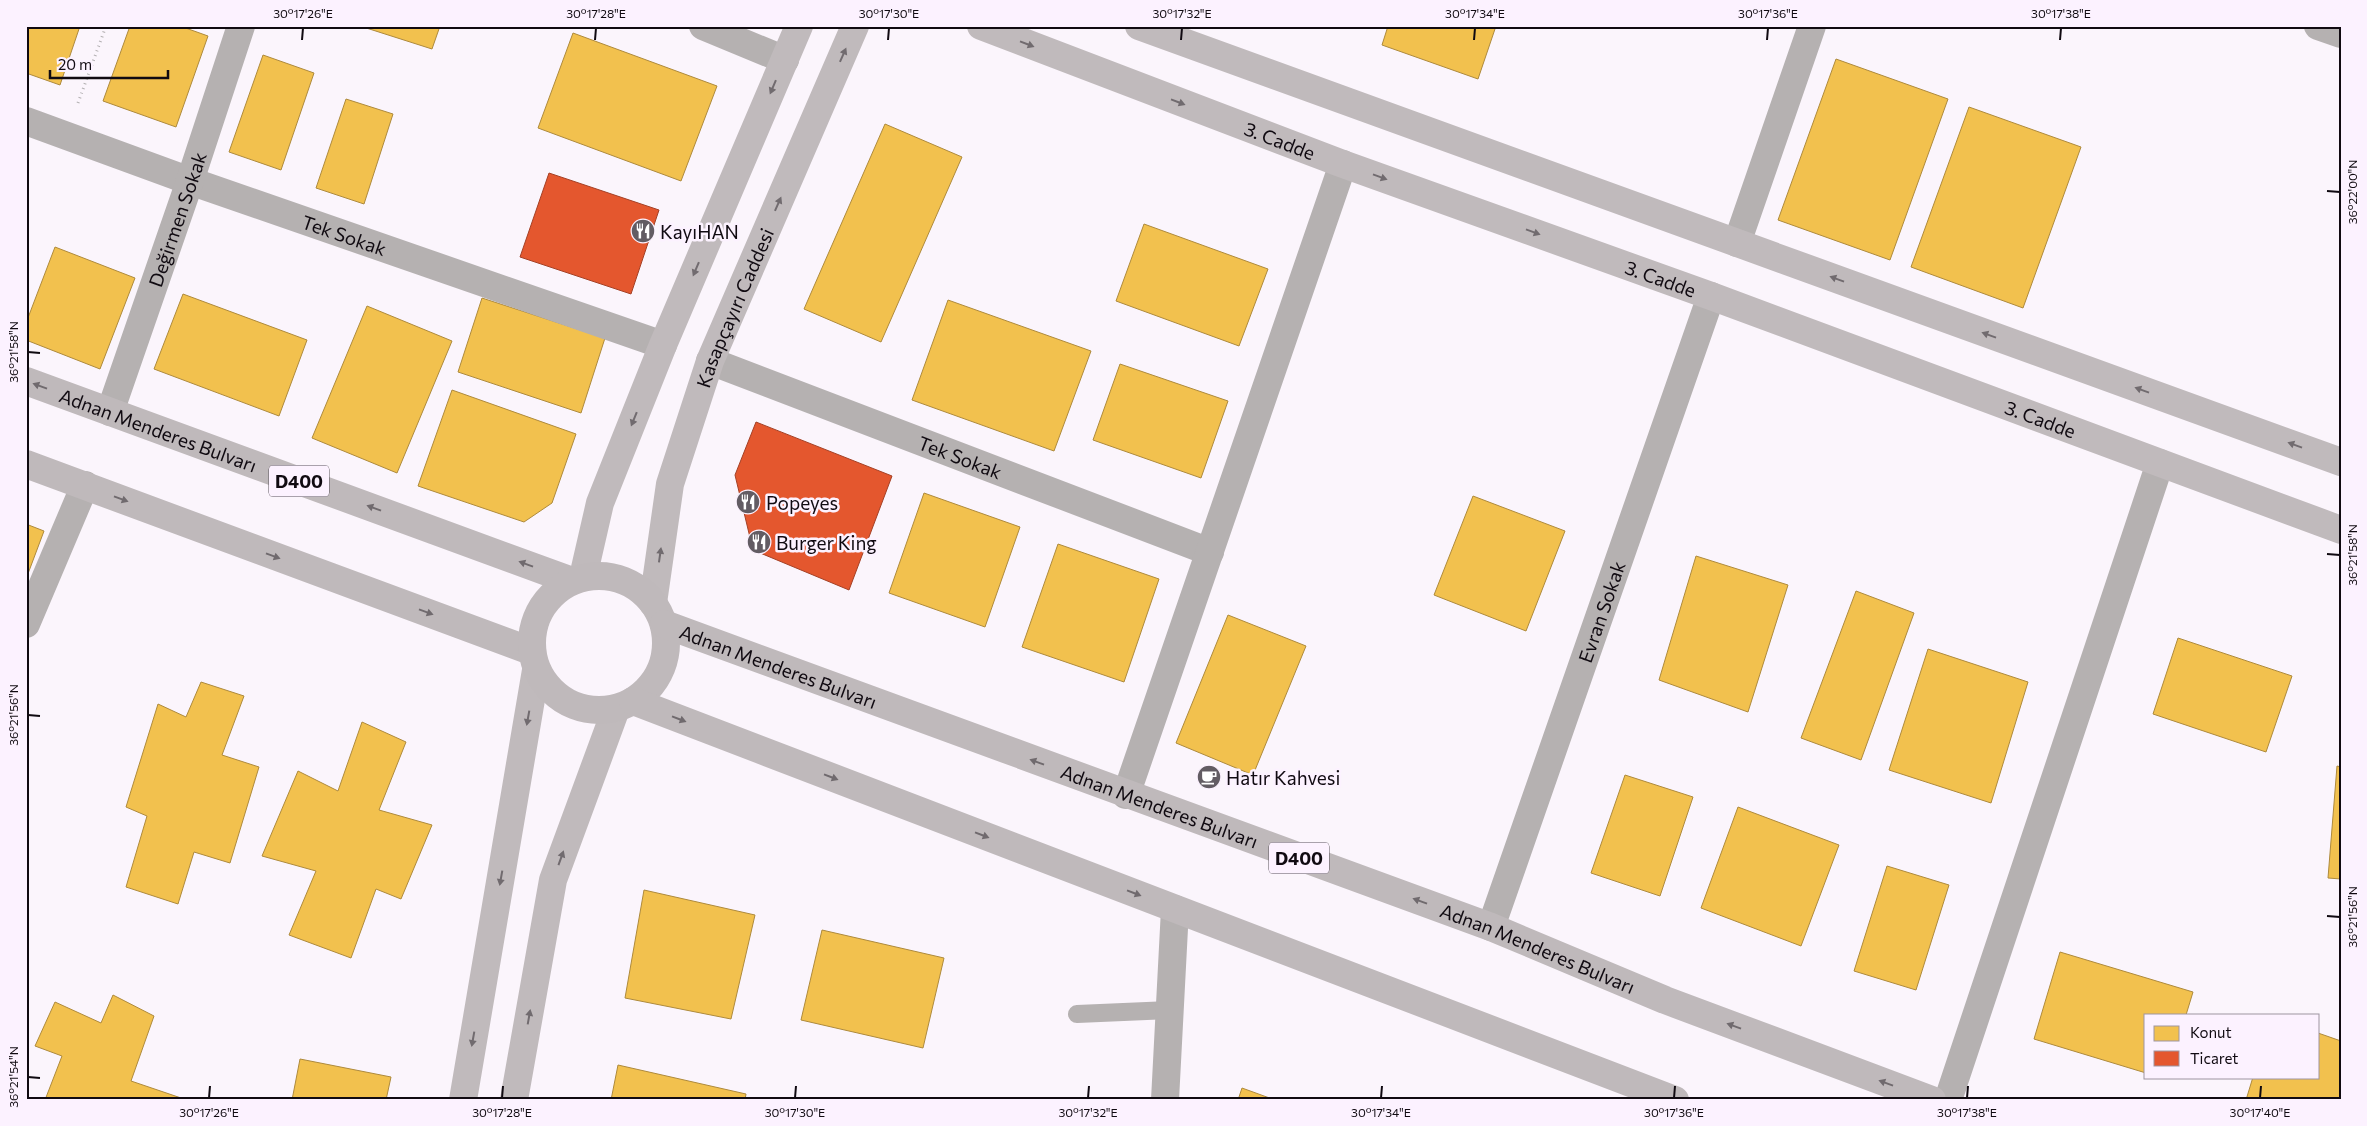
<svg xmlns="http://www.w3.org/2000/svg" width="2367" height="1126" viewBox="0 0 2367 1126" font-family="Commissioner,sans-serif">
<style>
.homes{fill:#f2c14e;stroke:#ae8a3c}
.shops{fill:#e4572e;stroke:#a44025}
.lines{fill:none;stroke-linecap:round;stroke-linejoin:round}
.path{stroke:#b4b1b3;stroke-width:3;stroke-dasharray:1 4;stroke-linecap:butt}
.lane{stroke:#b5b1b1;stroke-width:18}
.street{stroke:#b5b1b1;stroke-width:28}
.secondary{stroke:#c0babc;stroke-width:28}
.highway{stroke:#bfb9bb;stroke-width:28}
.oneway{fill:#716b6f}
.oneway2{fill:#706a6e}
.ticks{fill:none;stroke:#100a11;stroke-width:2}
.labels{text-anchor:middle;dominant-baseline:central;stroke-width:5;stroke-linejoin:round;paint-order:stroke}
.shield{fill:#fcf2ff;stroke:#575058;stroke-width:1}
.shield-label{font-size:18px;font-weight:bold;fill:#100a11}
.street-label{font-size:19px;fill:#100a11;stroke:#fcf2ff}
.poi-label{font-size:19px;fill:#100a11;stroke:#fcf2ff;text-anchor:start}
.neatline{fill:none;stroke:#100a11;stroke-width:2}
.ticks-label{font-size:12px;text-anchor:middle;fill:#100a11}
</style>
<rect width="100%" height="100%" fill="#fbf5fc"/>
<path class="homes" d="M26 26H80L60 85 26 73Z
M130 26H180L208 36 176 127 103 101Z
M360 26H440L432 49Z
M1388 26H1496L1478 79 1382 45Z
M573 33 717 86 681 181 538 128Z
M263 55 314 73 281 170 229 152Z
M1836 59 1948 99 1890 260 1778 220Z
M346 99 393 114 364 204 316 188Z
M1969 107 2081 147 2023 308 1911 267Z
M885 124 962 157 881 342 804 309Z
M1144 224 1268 269 1239 346 1116 301Z
M55 247 135 278 100 369 26 340V323Z
M183 294 307 340 279 416 154 369Z
M482 298 605 338 581 413 458 372Z
M948 300 1091 351 1054 451 912 400Z
M367 306 452 341 397 473 312 438Z
M1120 364 1228 401 1201 478 1093 440Z
M452 390 576 434 552 503 524 522 418 486Z
M924 493 1020 527 985 627 889 593Z
M1473 496 1565 531 1526 631 1434 595Z
M26 524 44 531 26 579Z
M1058 544 1159 579 1124 682 1022 647Z
M1696 556 1788 585 1748 712 1659 680Z
M1856 591 1914 613 1861 760 1801 738Z
M1228 615 1306 646 1253 775 1176 743Z
M2178 638 2292 676 2266 752 2153 714Z
M1928 649 2028 682 1991 803 1889 770Z
M201 682 244 696 222 755 259 767 230 863 194 852 178 904 126 887 147 816 126 807 158 704 186 717Z
M362 722 406 742 379 810 432 825 401 899 376 889 351 958 289 935 316 871 262 856 298 771 338 791Z
M2337 766 2341 767V879L2328 878Z
M1625 775 1693 797 1660 896 1591 873Z
M1738 807 1839 845 1801 946 1701 908Z
M1887 866 1949 885 1916 990 1854 971Z
M644 890 755 915 731 1019 625 998Z
M822 930 944 958 923 1048 801 1020Z
M2060 952 2193 992 2186 1015H2146V1073L2034 1039Z
M113 995 154 1016 131 1081 187 1100H45L62 1056 35 1046 55 1002 101 1023Z
M2318 1033 2341 1041V1100H2246L2253 1077H2318Z
M300 1059 391 1077 386 1100H292Z
M618 1065 746 1094 745 1100H611Z
M1242 1088 1275 1100H1238Z"/>
<path class="shops" d="M549 173 659 210 631 294 520 257Z
M756 422 892 476 849 590 753 550 735 475Z"/>
<g class="lines">
<path class="path" d="M78 103 106 26"/>
<path class="lane" d="M1077 1014 1170 1010"/>
<g class="street">
<path d="M703 26 785 60"/>
<path d="M2318 26 2341 34"/>
<path id="s1" d="M26 121 190 181 663 345"/>
<path d="M1737 243 1812 26"/>
<path id="s2" d="M710 361 1210 552"/>
<path id="s3" d="M110 412 190 181 241 26"/>
<path d="M26 624 85 485"/>
<path d="M1126 795 1343 164"/>
<path id="s4" d="M1491 927 1711 296"/>
<path d="M1165 1100 1175 909"/>
<path d="M1948 1100 2160 463"/>
</g>
<g class="secondary">
<path id="s5" d="M981 26 1343 164 1711 296 2341 530"/>
<path d="M1139 26 2341 462"/>
<path d="M583 577 600 503 663 345 799 26"/>
<path id="s6" d="M653 603 670 484 710 361 855 26"/>
<path d="M463 1100 536 670"/>
<path d="M514 1100 553 880 616 709"/>
</g>
<g class="highway">
<path id="s7" d="M26 381 572 581"/>
<path d="M26 464 531 651"/>
<circle cx="599" cy="643" r="67"/>
<path id="s8" d="M664 624 1491 927 1665 1000 1932 1100"/>
<path d="M633 701 1675 1100"/>
</g>
</g>
<defs><path id="oneway-solid" d="M-6-.8H1V-3.2L6.5 0L1 3.2V.8H-6Z" transform="scale(1.25)"/></defs>
<g class="oneway">
<use href="#oneway-solid" transform="translate(1027 44) rotate(21)"/>
<use href="#oneway-solid" transform="translate(843 55) rotate(-66)"/>
<use href="#oneway-solid" transform="translate(773 87) rotate(113)"/>
<use href="#oneway-solid" transform="translate(1178 102) rotate(21)"/>
<use href="#oneway-solid" transform="translate(1380 177) rotate(20)"/>
<use href="#oneway-solid" transform="translate(778 204) rotate(-66)"/>
<use href="#oneway-solid" transform="translate(1533 232) rotate(20)"/>
<use href="#oneway-solid" transform="translate(696 269) rotate(113)"/>
<use href="#oneway-solid" transform="translate(1837 279) rotate(-160)"/>
<use href="#oneway-solid" transform="translate(1989 335) rotate(-160)"/>
<use href="#oneway-solid" transform="translate(2142 390) rotate(-160)"/>
<use href="#oneway-solid" transform="translate(634 419) rotate(112)"/>
<use href="#oneway-solid" transform="translate(2295 445) rotate(-160)"/>
<use href="#oneway-solid" transform="translate(660 555) rotate(-82)"/>
<use href="#oneway-solid" transform="translate(528 718) rotate(100)"/>
<use href="#oneway-solid" transform="translate(561 858) rotate(-70)"/>
<use href="#oneway-solid" transform="translate(501 878) rotate(100)"/>
<use href="#oneway-solid" transform="translate(529 1017) rotate(-80)"/>
<use href="#oneway-solid" transform="translate(473 1039) rotate(100)"/>
</g>
<g class="oneway2">
<use href="#oneway-solid" transform="translate(40 386) rotate(-160)"/>
<use href="#oneway-solid" transform="translate(121 499) rotate(20)"/>
<use href="#oneway-solid" transform="translate(374 508) rotate(-160)"/>
<use href="#oneway-solid" transform="translate(273 556) rotate(20)"/>
<use href="#oneway-solid" transform="translate(526 564) rotate(-160)"/>
<use href="#oneway-solid" transform="translate(426 612) rotate(20)"/>
<use href="#oneway-solid" transform="translate(679 719) rotate(21)"/>
<use href="#oneway-solid" transform="translate(1037 762) rotate(-160)"/>
<use href="#oneway-solid" transform="translate(831 777) rotate(21)"/>
<use href="#oneway-solid" transform="translate(982 835) rotate(21)"/>
<use href="#oneway-solid" transform="translate(1134 893) rotate(21)"/>
<use href="#oneway-solid" transform="translate(1420 901) rotate(-160)"/>
<use href="#oneway-solid" transform="translate(1734 1026) rotate(-160)"/>
<use href="#oneway-solid" transform="translate(1886 1083) rotate(-160)"/>
</g>
<path class="ticks" d="M302 40 303 28M595 40 596 28M888 40 889 28M1181 40 1182 28M1474 40 1475 28M1767 40 1768 28M2060 40 2061 28M2327 191 2340 192M28 352 40 353M2327 554 2340 555M28 715 40 716M2327 916 2340 917M28 1077 40 1078M209 1098 210 1086M502 1098 503 1086M795 1098 796 1086M1088 1098 1089 1086M1381 1098 1382 1086M1674 1098 1675 1086M1967 1098 1968 1086M2260 1098 2261 1086"/>
<defs>
<g id="restaurant-disc" transform="scale(1.25)"><circle r="9.5" fill="#625c63" stroke="#fcf2ff"/><path d="M-5-6h1v4h1v-4h1v4h1v-4h1v5L-1.5 .5V6h-2V.5L-5-1ZM5-6V6H3V1.5H1.5Q1.5-4 5-6Z" fill="#fff"/></g>
<g id="cafe-disc" transform="scale(1.25)"><circle r="9.5" fill="#625c63" stroke="#fcf2ff"/><path d="M-5.5-4.5H6V0H3Q3 3.5 0 3.5H-2.5Q-5.5 3.5-5.5 0ZM3-3.2v2h1.7v-2ZM-6 4.5H4V6H-6Z" fill="#fff"/></g>
</defs>
<g fill-rule="evenodd">
<use href="#restaurant-disc" x="643" y="231"/>
<use href="#restaurant-disc" x="748" y="502"/>
<use href="#restaurant-disc" x="759" y="542"/>
<use href="#cafe-disc" x="1209" y="777"/>
</g>
<g class="labels">
<g class="shield">
<rect x="269" y="465.5" width="60" height="31" rx="4"/>
<rect x="1269" y="842.5" width="60" height="31" rx="4"/>
</g>
<g class="shield-label">
<text x="299" y="481">D400</text>
<text x="1299" y="858">D400</text>
</g>
<g class="street-label">
<text stroke="none"><textPath href="#s5" startOffset="320">3. Cadde</textPath></text>
<text stroke="none"><textPath href="#s3" startOffset="204">Değirmen Sokak</textPath></text>
<text stroke="none"><textPath href="#s1" startOffset="338">Tek Sokak</textPath></text>
<text stroke="none"><textPath href="#s5" startOffset="725">3. Cadde</textPath></text>
<text stroke="none"><textPath href="#s6" startOffset="308">Kasapçayırı Caddesi</textPath></text>
<text stroke="none"><textPath href="#s5" startOffset="1130">3. Cadde</textPath></text>
<text stroke="none"><textPath href="#s7" startOffset="141">Adnan Menderes Bulvarı</textPath></text>
<text stroke="none"><textPath href="#s2" startOffset="268">Tek Sokak</textPath></text>
<text stroke="none"><textPath href="#s4" startOffset="334">Evran Sokak</textPath></text>
<text stroke="none"><textPath href="#s8" startOffset="122">Adnan Menderes Bulvarı</textPath></text>
<text stroke="none"><textPath href="#s8" startOffset="528">Adnan Menderes Bulvarı</textPath></text>
<text stroke="none"><textPath href="#s8" startOffset="932">Adnan Menderes Bulvarı</textPath></text>
</g>
<g class="poi-label">
<text x="660" y="231">KayıHAN</text>
<text x="766" y="502">Popeyes</text>
<text x="776" y="542">Burger King</text>
<text x="1226" y="777">Hatır Kahvesi</text>
</g>
</g>
<rect width="2367" height="1126" fill="none" stroke="#fcf2ff" stroke-width="55"/>
<rect x="2144" y="1014" width="175" height="65" fill="#fcf2ff" stroke="#9e95a0"/>
<rect x="2154" y="1026" width="25" height="15" fill="#f2c14e" stroke="#9e95a0"/>
<text x="2190" y="1038" font-size="15" fill="#100a11">Konut</text>
<rect x="2154" y="1051" width="25" height="15" fill="#e4572e" stroke="#9e95a0"/>
<text x="2190" y="1064" font-size="15" fill="#100a11">Ticaret</text>
<path d="M50 70v8h118v-8" fill="none" stroke="#100a11" stroke-width="2.5"/>
<text x="58" y="70" font-size="15" fill="#100a11" stroke="#fcf2ff" stroke-width="4" paint-order="stroke">20 m</text>
<rect x="28" y="28" width="2312" height="1070" class="neatline"/>
<g class="ticks-label">
<text x="303" y="18">30°17'26"E</text>
<text x="596" y="18">30°17'28"E</text>
<text x="889" y="18">30°17'30"E</text>
<text x="1182" y="18">30°17'32"E</text>
<text x="1475" y="18">30°17'34"E</text>
<text x="1768" y="18">30°17'36"E</text>
<text x="2061" y="18">30°17'38"E</text>
<text transform="translate(2353 192) rotate(-90)" y="4">36°22'00"N</text>
<text transform="translate(14 352) rotate(-90)" y="4">36°21'58"N</text>
<text transform="translate(2353 555) rotate(-90)" y="4">36°21'58"N</text>
<text transform="translate(14 715) rotate(-90)" y="4">36°21'56"N</text>
<text transform="translate(2353 917) rotate(-90)" y="4">36°21'56"N</text>
<text transform="translate(14 1077) rotate(-90)" y="4">36°21'54"N</text>
<text x="209" y="1117">30°17'26"E</text>
<text x="502" y="1117">30°17'28"E</text>
<text x="795" y="1117">30°17'30"E</text>
<text x="1088" y="1117">30°17'32"E</text>
<text x="1381" y="1117">30°17'34"E</text>
<text x="1674" y="1117">30°17'36"E</text>
<text x="1967" y="1117">30°17'38"E</text>
<text x="2260" y="1117">30°17'40"E</text>
</g>
</svg>
